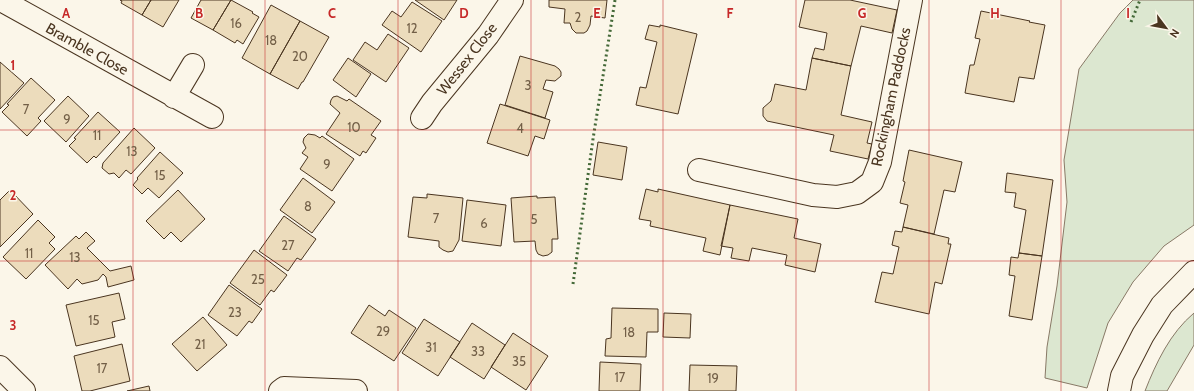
<svg xmlns="http://www.w3.org/2000/svg" width="1194" height="391" viewBox="0 0 1194 391" font-family="Cabin,sans-serif">
<style>
.green{fill:#dce7d0;stroke:#887966}
.building{fill:#ecdcbc;stroke:#4a3520}
.lines{fill:none;stroke-linecap:round;stroke-linejoin:round}
.minor-casing{stroke:#4a3520;stroke-width:24}
.tertiary-casing{stroke:#4a3520;stroke-width:24}
.minor{stroke:#fbf6e9;stroke-width:22}
.tertiary{stroke:#fbf6e9;stroke-width:22}
.hedge{stroke:#436837;stroke-width:3;stroke-dasharray:2 3;stroke-linecap:butt}
.grid{fill:none;stroke:#c62828;stroke-width:1;stroke-opacity:0.55}
.labels{text-anchor:middle;dominant-baseline:central;stroke-width:3;stroke-linejoin:round;paint-order:stroke}
.number-label{font-size:13px;fill:#725f47}
.street-label{font-size:15px;fill:#4a3520;stroke:#fbf6e9}
.grid-label{font-size:13px;text-anchor:middle;font-weight:bold;fill:#c62828;stroke:#fbf6e9;stroke-width:3;stroke-linejoin:round;paint-order:stroke}
</style>
<rect width="100%" height="100%" fill="#fbf6e9"/>
<path class="green" d="M1133 0H1194V225L1164 246 1133 282 1108 323 1087 388 1045 378 1047 347 1057 286 1067 202 1064 160 1079 69 1120 13Z
M1194 313V345L1167 391H1145C1156 363 1170 333 1194 313Z"/>
<path class="building" d="M120 0H151L142 15 121 3 122 1Z
M151 0H179L163 27 142 15Z
M201 0H231L213 30 191 18Z
M231 0 253 12 252 13 259 17 243 44 237 40 235 43 213 30Z
M415 0H457L444 20Z
M549 0H607L605 18 591 16 590 25 587 31 584 33H576L572 29 570 23H564L565 9 549 7Z
M805 0H850L897 10 892 33 861 26 851 66 812 58 815 48 824 50 827 33 799 27Z
M412 2 442 21 421 52 382 25 392 11 401 17Z
M271 5 300 21 270 74 242 58Z
M981 11 1030 21 1029 22 1045 25 1034 79 1019 77 1014 102 965 93 970 65H974L980 39 975 38Z
M300 21 329 37 303 82H302L298 89 270 74Z
M649 25 660 27V25L697 34 678 114 636 105 640 87 646 88 657 42 645 39Z
M388 34 409 48 386 82 353 60 365 42 377 50Z
M520 56 555 66 559 69 561 72V76L555 81 546 80 543 89 553 92 545 118 505 105Z
M348 58 371 74 356 97 333 80Z
M812 58 851 66 841 115 872 122 867 143 872 144 868 159 830 151 834 135 767 121 763 116V108L771 101 775 84 806 90Z
M0 62 24 83 0 109Z
M31 78 55 100 38 118 41 121 27 136 2 112 9 105 7 104Z
M68 96 89 116 66 142 44 121Z
M337 96 347 101 349 99 381 121 371 135 376 138 366 153 363 151 360 156 326 134 340 113 330 104 331 100 333 97Z
M500 104 550 120 544 139 535 136 528 156 487 143Z
M98 112 120 132 96 158 94 156 87 163 69 146 76 139 74 138Z
M134 128 155 148 131 174 126 170 119 178 114 173 109 174 102 168 103 163Z
M308 134 315 135 320 138 322 136 354 159 332 191 300 169 308 157 302 153 306 148 303 142 304 138Z
M598 142 627 147 622 180 593 175Z
M909 150 962 162 955 192 944 190 934 234 903 227 908 205 900 203 905 182 903 181Z
M160 152 183 173 159 198 148 188 142 194 133 185 138 179 137 178Z
M1007 173 1053 180 1042 256 1019 253 1026 210 1014 207 1016 193 1005 192Z
M303 178 335 202 312 233 280 210Z
M646 189 658 192V189L730 205 720 255 703 251 706 238 650 226 651 221 639 219Z
M10 190 33 214 0 247V200Z
M178 190 205 219 181 242 171 232 164 239 146 221Z
M427 194 463 198 459 240 453 251 448 252 443 250 439 247V241L408 237 413 197 427 198Z
M537 196V198L555 197 558 239H552V252L548 255 543 256 538 254 536 250 535 241 514 242 511 198Z
M467 200 506 205 501 246 462 241Z
M730 205 798 219 794 238 821 244 815 272 785 265 787 255 752 248 749 261 731 258 733 248 721 246Z
M284 216 316 239 301 260 297 258 288 271 259 251Z
M38 220 55 237 49 243 55 249 26 279 3 257Z
M903 227 949 238 948 244H951L942 284 935 282 929 314 875 302 882 272 893 274 899 247 892 245 895 231 902 232Z
M86 232 95 241 87 248 110 271 131 266 134 280 108 287 106 277 103 274 98 280 82 284 77 279 68 289 45 265 76 236 79 239Z
M254 250 287 275 274 292 271 290 260 305 230 283Z
M1019 253 1042 256 1032 320 1009 316 1015 276 1009 275 1011 257 1018 258Z
M229 285 262 309 252 323 249 321 237 336 208 315Z
M119 293 125 319 112 322 115 337 76 346 66 305Z
M369 305 385 316 389 310 416 328 394 361 351 333Z
M612 308 658 309V332H647L646 357 605 356 606 339 611 338Z
M664 313 691 314 690 338 663 337Z
M203 317 227 345 197 371 172 344Z
M424 319 460 342 438 376 402 353Z
M472 323 505 345 484 379 450 357Z
M513 333 548 356 526 390 491 367Z
M122 344 130 381 90 391H82L74 356Z
M600 362 641 364 640 391H599Z
M690 365 737 366 736 391H689Z
M149 386 150 391H127Z"/>
<g class="lines">
<g class="minor-casing">
<path id="minor" d="M1 0 212 117
M174 97 193 65
M422 118 432 103 488 35 512 0
M699 170 813 195 837 197 857 193 872 182 880 162 911 0
M0 367 24 391
M280 391 284 388 356 391"/>
</g>
<g class="tertiary-casing">
<path id="tertiary" d="M1119 391 1122 376 1143 335 1162 305 1194 272"/>
</g>
<use href="#minor" class="minor"/>
<use href="#tertiary" class="tertiary"/>
<path class="hedge" d="M1131 22 1140 0
M573 284 593 139 615 0"/>
</g>
<path class="grid" d="M133 0V391M265 0V391M398 0V391M531 0V391M663 0V391M796 0V391M929 0V391M1061 0V391M0 130H1194M0 261H1194"/>
<g class="labels">
<g class="number-label">
<text x="578" y="17">2</text>
<text x="236" y="23">16</text>
<text x="412" y="28">12</text>
<text x="271" y="40">18</text>
<text x="300" y="56">20</text>
<text x="528" y="85">3</text>
<text x="26" y="109">7</text>
<text x="67" y="119">9</text>
<text x="354" y="127">10</text>
<text x="520" y="128">4</text>
<text x="97" y="135">11</text>
<text x="132" y="151">13</text>
<text x="327" y="164">9</text>
<text x="160" y="175">15</text>
<text x="308" y="206">8</text>
<text x="436" y="218">7</text>
<text x="534" y="219">5</text>
<text x="484" y="223">6</text>
<text x="288" y="245">27</text>
<text x="29" y="253">11</text>
<text x="75" y="257">13</text>
<text x="258" y="279">25</text>
<text x="235" y="312">23</text>
<text x="94" y="320">15</text>
<text x="383" y="331">29</text>
<text x="629" y="332">18</text>
<text x="200" y="344">21</text>
<text x="431" y="347">31</text>
<text x="478" y="351">33</text>
<text x="519" y="361">35</text>
<text x="102" y="368">17</text>
<text x="620" y="377">17</text>
<text x="713" y="378">19</text>
</g>
<g class="street-label">
<text transform="translate(87 49) rotate(29)">Bramble Close</text>
<text transform="translate(467 59) rotate(-52)">Wessex Close</text>
<text transform="translate(891 97) rotate(-78)">Rockingham Paddocks</text>
</g>
</g>
<g class="grid-label">
<text x="66" y="18">A</text>
<text x="199" y="18">B</text>
<text x="332" y="18">C</text>
<text x="464" y="18">D</text>
<text x="597" y="18">E</text>
<text x="730" y="18">F</text>
<text x="862" y="18">G</text>
<text x="995" y="18">H</text>
<text x="1128" y="18">I</text>
<text x="13" y="70">1</text>
<text x="13" y="200">2</text>
<text x="13" y="330">3</text>
</g>
<g transform="translate(1166 28) rotate(122)" stroke="#fbf6e9" stroke-width="3" paint-order="stroke">
<path d="M0-3L7 15L0 10L-7 15Z" fill="#4a3520"/>
<text y="-6" font-size="11" font-weight="bold" text-anchor="middle" fill="#4a3520">N</text>
</g>
</svg>
